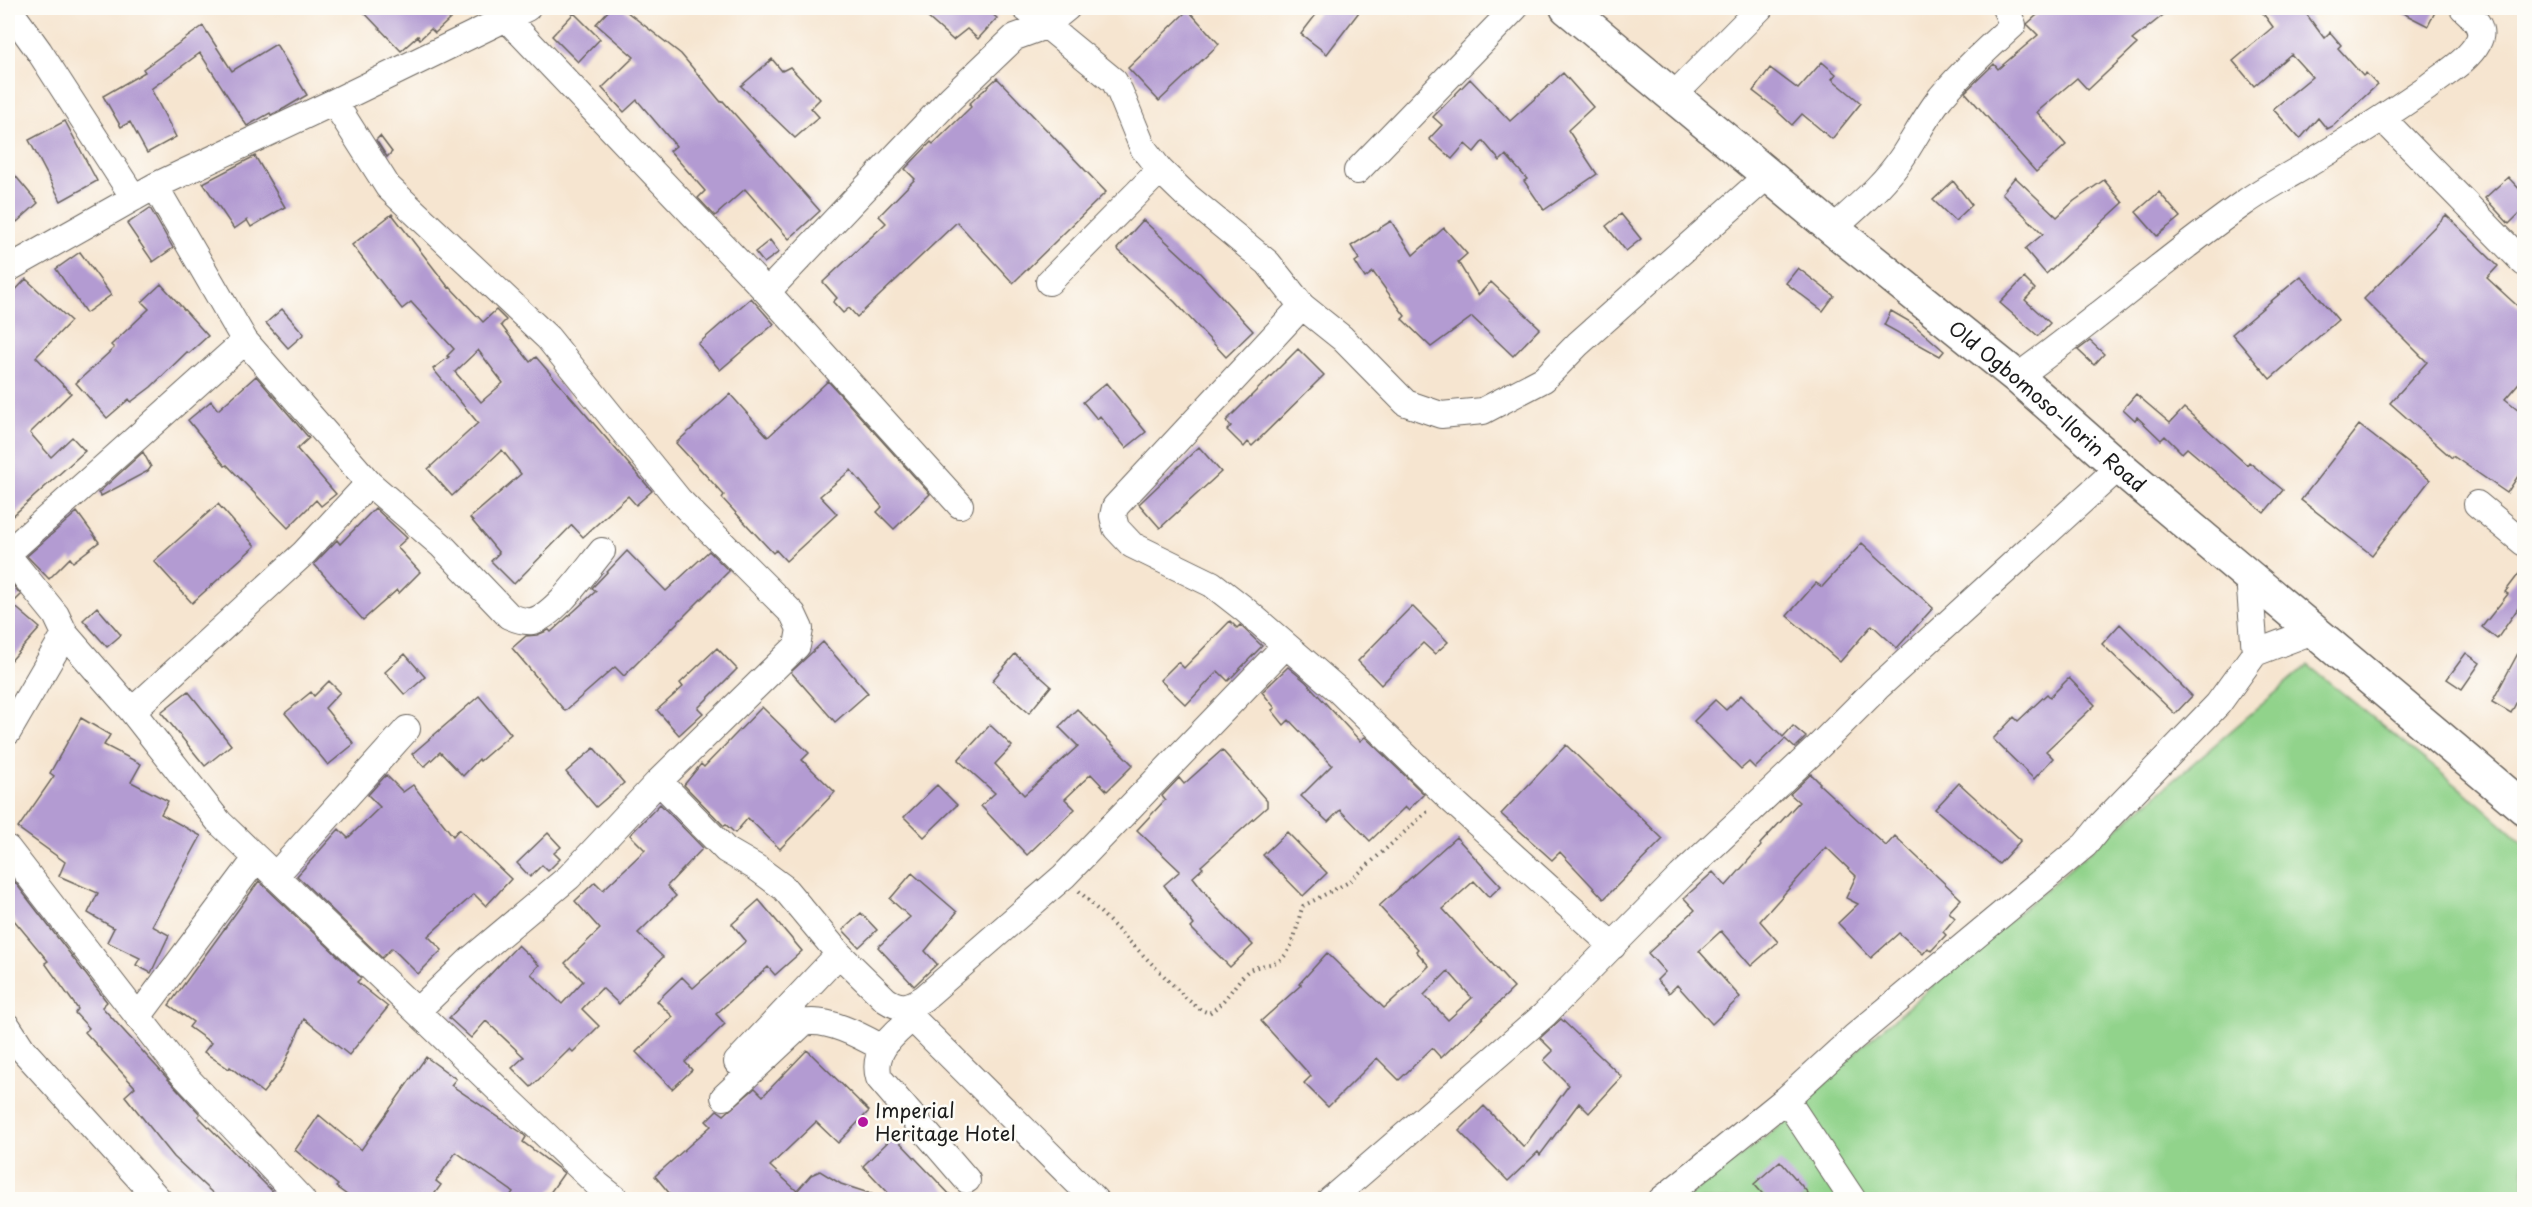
<svg xmlns="http://www.w3.org/2000/svg" width="2532" height="1207" viewBox="0 0 2532 1207" font-family="'Playpen Sans',sans-serif">
<style>
.green{fill:#91d38b;stroke:#567854;stroke-width:1.5}
.building{fill:#b39bd2;fill-rule:evenodd}
.lines{fill:none;stroke-linecap:round;stroke-linejoin:round}
.minor-casing{stroke:#68625b;stroke-width:28}
.highway-casing{stroke:#68625b;stroke-width:36}
.path{stroke:#68625b;stroke-width:4;stroke-dasharray:1.5 4.5;stroke-linecap:butt}
.minor{stroke:#fff;stroke-width:26}
.highway{stroke:#fff;stroke-width:33}
.poi-dot{fill:#b5179e;stroke:#fdfcf7;stroke-width:2}
.labels{text-anchor:middle;dominant-baseline:central;stroke-width:5;stroke-linejoin:round;paint-order:stroke}
.street-label{font-size:20px;fill:#1c1c1c;stroke:#fdfcf7}
.poi-label{font-size:20px;fill:#1c1c1c;stroke:#fdfcf7;text-anchor:start}
</style>
<rect width="100%" height="100%" fill="#fdfcf7"/>
<filter id="ink" filterUnits="userSpaceOnUse"><feTurbulence type="fractalNoise" baseFrequency=".0167" numOctaves="2"/><feDisplacementMap in="SourceGraphic" scale="12" xChannelSelector="R" yChannelSelector="G"/><feConvolveMatrix kernelMatrix="1 2 1 2 8 2 1 2 1" color-interpolation-filters="sRGB"/></filter>
<filter id="wash" filterUnits="userSpaceOnUse"><feTurbulence type="fractalNoise" baseFrequency=".008" numOctaves="4" result="noise"/><feDisplacementMap in="SourceGraphic" scale="24" xChannelSelector="R" yChannelSelector="G"/><feGaussianBlur stdDeviation="1.35" result="paint"/><feColorMatrix in="noise" values="0 0 0 0 0 0 0 0 0 0 0 0 0 0 0 0 0 1.4 0 .05"/><feComposite in="paint" operator="in"/></filter>
<g filter="url(#wash)">
<rect width="100%" height="100%" fill="#f6e5d0"/>
<path class="green" d="M2308 665 2477 802 2524 844V1199L1683 1200 1785 1122 1860 1048Z"/>
<g id="blocks">
<path class="building" d="M360 8H462L435 33 431 29 420 39 418 36 401 51Z
M611 8H622L681 54 721 102 723 101 820 211 789 239 745 189 715 216 698 198 705 191 670 151 676 146 637 100 624 112 602 88 634 57 596 24Z
M917 8H985L997 18 978 39 967 29 953 40Z
M1321 8H1362L1327 54 1301 34Z
M2045 8H2172L2132 40 2137 44 2088 90 2077 78 2037 112 2066 145 2036 172 1965 92 1994 64 1998 69 2038 35 2027 24Z
M2259 8H2302L2324 38 2330 32 2341 45 2338 48 2363 76 2366 73 2377 85 2333 126 2327 129 2318 118 2300 139 2273 109 2312 77 2291 54 2254 86 2233 61 2273 27Z
M2393 8H2437L2428 26Z
M1188 10 1219 44 1159 101 1128 68Z
M574 13 600 39 578 62 552 36Z
M203 26 232 71 276 44 307 95 285 108 271 115 270 113 247 126 200 53 151 89 176 137 147 153 130 122 121 127 103 96 145 72 143 69Z
M772 59 782 71 790 67 820 99 811 108 819 117 795 138 741 86Z
M1822 62 1836 74 1832 79 1861 103 1832 139 1802 114 1792 125 1778 112 1779 111 1753 91 1770 68 1798 89Z
M1563 73 1593 107 1568 130 1597 174 1544 210 1524 181 1527 179 1506 155 1500 161 1483 141 1474 152 1465 144 1452 159 1429 139 1442 125 1433 117 1470 79 1510 121Z
M997 78 1106 192 1013 283 957 222 857 317 849 308 843 313 833 302 837 298 823 282 886 223 879 216 915 179 905 169 931 142 933 144 971 107 969 104Z
M65 121 97 181 61 201 29 140Z
M380 136 392 152 387 157 376 140Z
M255 156 285 207 251 227 247 220 234 229 203 183Z
M8 167 38 203 17 222 8 210Z
M2015 177 2057 217 2074 201 2104 180 2123 203 2046 274 2025 249 2043 234 2002 193Z
M2508 177 2524 194V209L2509 224 2485 198Z
M1953 181 1972 205 1955 221 1933 200Z
M2159 192 2180 217 2157 236 2136 212Z
M150 208 173 248 153 262 127 224Z
M392 214 449 288 450 287 483 322 496 310 506 320 501 325 530 362 536 357 652 491 636 505 628 496 583 537 572 525 514 584 491 561 499 553 470 518 521 474 502 450 452 496 428 469 478 423 433 369 449 357 447 356 454 349 411 302 402 309 352 245ZM478 350 503 383 481 402 455 372Z
M1621 214 1641 239 1626 251 1606 226Z
M2446 215 2498 266 2487 278 2524 312V377L2505 399 2524 414V467L2507 493 2453 456 2452 458 2390 403 2427 362 2364 299Z
M1143 220 1198 271 1253 331 1226 357 1175 302 1117 249Z
M1391 221 1413 255 1444 228 1467 254 1458 262 1478 295 1491 282 1540 328 1513 356 1472 317 1431 347 1402 319 1405 316 1373 272 1365 278 1355 262 1359 259 1351 246Z
M770 240 779 252 764 263 755 252Z
M80 252 111 295 86 313 56 269Z
M1798 268 1834 296 1823 311 1786 283Z
M2301 276 2338 320 2270 379 2232 334Z
M2024 278 2035 289 2025 300 2050 323 2038 336 2000 303Z
M26 279 71 321 36 357 71 393 30 433 51 457 72 437 85 451 8 520V298Z
M161 284 208 336 189 353 187 352 151 387 131 402 129 399 107 418 76 383 114 348 111 345 149 309 142 302Z
M751 298 774 324 720 370 698 344Z
M282 309 304 334 288 348 266 323Z
M1891 311 1912 323 1944 351 1940 356 1884 325Z
M2090 341 2104 354 2094 365 2078 350Z
M1298 349 1324 375 1252 446 1248 442 1244 447 1227 430 1231 426 1226 421Z
M256 376 309 438 297 449 336 494 321 506 316 500 288 528 227 465 225 466 188 420 211 401 218 410Z
M828 381 930 494 894 529 877 512 882 507 851 470 820 496 837 514 786 561 776 550 773 553 722 498 724 495 676 443 730 394 768 437Z
M1106 383 1146 432 1126 448 1100 416 1097 419 1083 402Z
M2136 394 2170 423 2184 408 2247 465 2249 462 2283 490 2264 513 2187 448 2182 453 2165 436 2161 440 2137 417 2135 420 2123 409Z
M2359 425 2430 480 2372 555 2301 500Z
M1199 447 1221 472 1160 528 1139 504Z
M143 452 151 467 148 471 101 496 98 493Z
M218 504 255 546 192 603 154 561Z
M375 508 407 538 397 547 420 572 399 593 397 590 363 620 314 564 337 540 340 544Z
M77 512 99 542 73 562 70 558 49 579 27 556Z
M1862 543 1933 608 1897 648 1872 625 1840 662 1787 616 1816 583 1822 587Z
M627 551 666 591 709 551 729 571 624 676 615 667 565 711 512 648 526 636 537 635 549 630 551 632 596 591 592 588Z
M2524 567V607L2521 604 2497 639 2482 627 2508 594 2505 592Z
M8 579 21 595 12 604 40 628 8 664Z
M1412 606 1448 642 1435 654 1423 643 1381 685 1358 661Z
M97 607 121 635 107 647 83 620Z
M1230 621 1237 628 1240 625 1262 646 1228 681 1218 671 1186 705 1160 680 1178 662 1184 668Z
M2120 624 2192 696 2175 714 2102 644Z
M823 642 868 693 835 722 791 672Z
M2524 642V688L2511 713 2492 702Z
M717 648 737 669 698 708 703 713 679 735 657 710 683 687 680 683Z
M2466 653 2480 663 2462 689 2447 679Z
M405 654 425 677 405 695 385 672Z
M1015 654 1051 686 1029 713 992 681Z
M1288 667 1306 682 1360 741 1365 737 1424 794 1408 810 1405 807 1370 841 1340 810 1328 822 1301 796 1332 765 1289 720 1284 725 1272 710 1275 708 1262 692Z
M2069 678 2095 705 2046 751 2053 758 2034 779 1993 739 2014 717 2018 721 2047 694 2050 697Z
M329 681 340 692 325 708 354 744 328 765 285 713 311 692 314 696Z
M188 691 231 745 205 766 161 712Z
M1741 695 1783 737 1793 726 1806 737 1795 748 1785 739 1755 768 1749 762 1741 769 1694 721 1715 700 1726 710Z
M479 696 511 734 480 761 479 759 463 776 440 752 424 767 412 754Z
M762 707 809 753 802 760 835 792 780 849 748 818 735 833 726 825 724 826 684 785 701 764 704 767Z
M1077 709 1133 765 1107 791 1091 774 1065 799 1075 809 1027 855 981 806 995 793 958 760 990 725 1012 746 995 764 1024 795 1078 746 1059 727Z
M81 718 110 735 104 745 141 764 131 782 168 801 161 814 201 836 152 926 169 935 151 973 136 965 140 958 107 942 114 928 88 913 98 893 59 876 65 862 18 828 54 776 50 773Z
M1566 745 1663 839 1604 899 1560 852 1552 860 1501 814Z
M594 748 624 783 596 807 566 772Z
M1222 750 1267 801V807L1201 866 1203 868 1193 877 1217 908 1253 945 1230 967 1191 928 1194 925 1164 885 1180 871 1137 830 1165 800 1162 796 1179 778 1184 784Z
M1811 774 1820 783 1819 784 1886 846 1895 836 1961 899 1949 912 1955 918 1943 932 1946 935 1931 951 1928 948 1923 954 1899 933 1871 958 1838 923 1858 904 1846 898 1856 876 1826 847 1760 921 1778 942 1751 966 1721 931 1699 951 1740 997 1712 1024 1677 985 1669 993 1657 980 1665 972 1648 953 1695 910 1684 898 1713 872 1726 886 1761 846 1760 844 1799 802 1790 794Z
M386 775 403 792 413 785 453 836 459 829 511 879 486 906 474 894 428 936 442 950 418 974 392 948 382 958 297 876 339 829 348 838 380 807 368 795Z
M1959 783 2021 840 1999 864 1935 809Z
M937 785 957 805 924 837 904 817Z
M660 804 703 848 667 886 676 896 638 933 663 957 619 1004 602 988 582 1009 599 1026 573 1052 570 1049 531 1087 512 1068 524 1057 486 1021 471 1038 449 1018 518 945 539 965 531 974 562 1004 583 981 565 963 600 929 575 901 595 882 603 890 645 850 630 835Z
M1287 832 1327 873 1303 896 1263 855Z
M548 833 561 847 554 853 560 859 548 871 542 865 530 877 517 863Z
M1456 837 1501 886 1489 897 1474 881 1443 909 1514 988 1441 1058 1432 1048 1399 1080 1377 1058 1328 1107 1304 1083 1311 1076 1261 1021 1301 985 1299 984 1327 953 1384 1008 1418 977 1429 966 1416 951 1418 949 1379 906ZM1448 971 1472 998 1448 1020 1424 995Z
M912 873 957 912 925 951 937 964 914 986 878 947 910 917 890 899Z
M14 881 107 1002 102 1007 200 1114 198 1116 281 1200H220L174 1157 125 1096 135 1087 85 1032 89 1028 75 1013 78 1009 45 963 48 961 8 913V886Z
M259 881 361 978 357 982 388 1007 349 1055 304 1019 283 1067 263 1093 230 1067 229 1069 204 1052 211 1043 189 1027 193 1022 169 1005Z
M759 900 802 951 775 975 768 967 716 1014 725 1024 685 1062 692 1070 672 1089 636 1052 673 1017 657 1001 682 977 693 988 746 941 732 924Z
M861 913 877 930 859 947 843 930Z
M1561 1019 1622 1077 1589 1113 1579 1103 1540 1155 1538 1152 1508 1181 1459 1131 1484 1106 1524 1147 1569 1085 1544 1060 1553 1051 1540 1038Z
M807 1050 869 1111 838 1143 816 1122 770 1166 797 1191 811 1175 820 1171 841 1184 878 1196V1200H675L655 1176 711 1126 706 1121 717 1110 724 1115 755 1088 763 1096Z
M426 1057 456 1079 451 1085 522 1133 526 1137 523 1142 564 1173 545 1200H507L513 1192 456 1152 436 1181 441 1185 430 1200H354L336 1187 338 1185 295 1150 319 1115 361 1150Z
M894 1136 955 1200H895L863 1166Z
M1780 1161 1808 1193 1800 1200H1768L1754 1184Z"/>
</g>
</g>
<g filter="url(#ink)">
<use href="#blocks" fill-opacity="0" stroke="#68625b" stroke-width="1.5"/>
<g class="lines">
<g class="minor-casing">
<path id="minor" d="M8 8 39 51 134 198
M1025 8 1114 81 1120 92 1143 148 1160 170 1188 197 1268 263 1302 306 1342 338 1406 403 1441 415 1483 411 1544 379 1578 344 1768 175
M507 19 767 292 960 505
M1673 96 1760 8
M334 102 388 187 548 338 679 500 793 614 800 629 797 646 659 781 569 877 470 960 417 1011
M2383 119 2524 263
M1357 171 1515 8
M155 186 245 341 369 483 442 546 509 616C516 619 524 622 532 621 555 616 587 569 602 551
M1833 229C1858 206 1885 184 1903 156 1916 136 1926 116 1941 97 1963 71 1988 48 2013 25L2005 8
M8 269 155 186 334 102 527 8
M1049 282 1160 170
M767 292 951 98 1015 37 1045 26 1067 8
M1302 306 1115 507 1113 516 1116 528 1132 545 1212 584 1244 609 1338 690 1446 795 1613 946
M2017 377C2095 321 2166 258 2244 203 2265 188 2288 176 2310 163 2350 139 2389 114 2428 87 2444 74 2468 61 2478 42 2486 28 2472 16 2463 8
M2477 504 2524 543
M8 553 245 341
M8 556 56 615 65 634 132 711 219 822 598 1185 617 1200
M2249 577 2255 653
M132 711 304 553 369 483
M8 732 65 634
M659 781 726 850 757 868 784 888 839 954 886 1000C901 1010 910 1007 924 998L1064 876 1285 646
M8 849 181 1072 302 1200
M275 876 407 729
M901 1007 1095 1200
M138 1017 256 859
M912 1018C894 1035 871 1050 879 1078L967 1180
M8 1027 23 1050 159 1200
M737 1062 839 954
M724 1097 803 1023C828 1018 859 1035 881 1047
M1786 1099 1853 1200
M1330 1200 1544 1015 1681 876 1818 747 1877 688 2119 467
M1661 1200 1786 1099 1854 1037 2085 845 2102 824 2218 704 2255 653 2313 631"/>
</g>
<g class="highway-casing">
<g id="highway">
<path id="s1" d="M1567 8 1833 229 2017 377 2119 467 2524 808"/>
</g>
</g>
<path class="path" d="M1079 891 1187 999 1201 1010 1209 1013C1225 1003 1232 988 1244 975 1251 966 1264 966 1274 963 1296 955 1295 925 1303 906L1349 882 1429 810"/>
<use href="#minor" class="minor"/>
<use href="#highway" class="highway"/>
</g>
</g>
<circle class="poi-dot" cx="863" cy="1122" r="6"/>
<g class="labels">
<g class="street-label">
<text stroke="none"><textPath href="#s1" startOffset="624">Old Ogbomoso-Ilorin Road</textPath></text>
</g>
<g class="poi-label">
<text x="875" y="1110">Imperial<tspan x="875" dy="23">Heritage Hotel</tspan></text>
</g>
</g>
<rect width="2532" height="1207" fill="none" stroke="#fdfcf7" stroke-width="30"/>
</svg>
